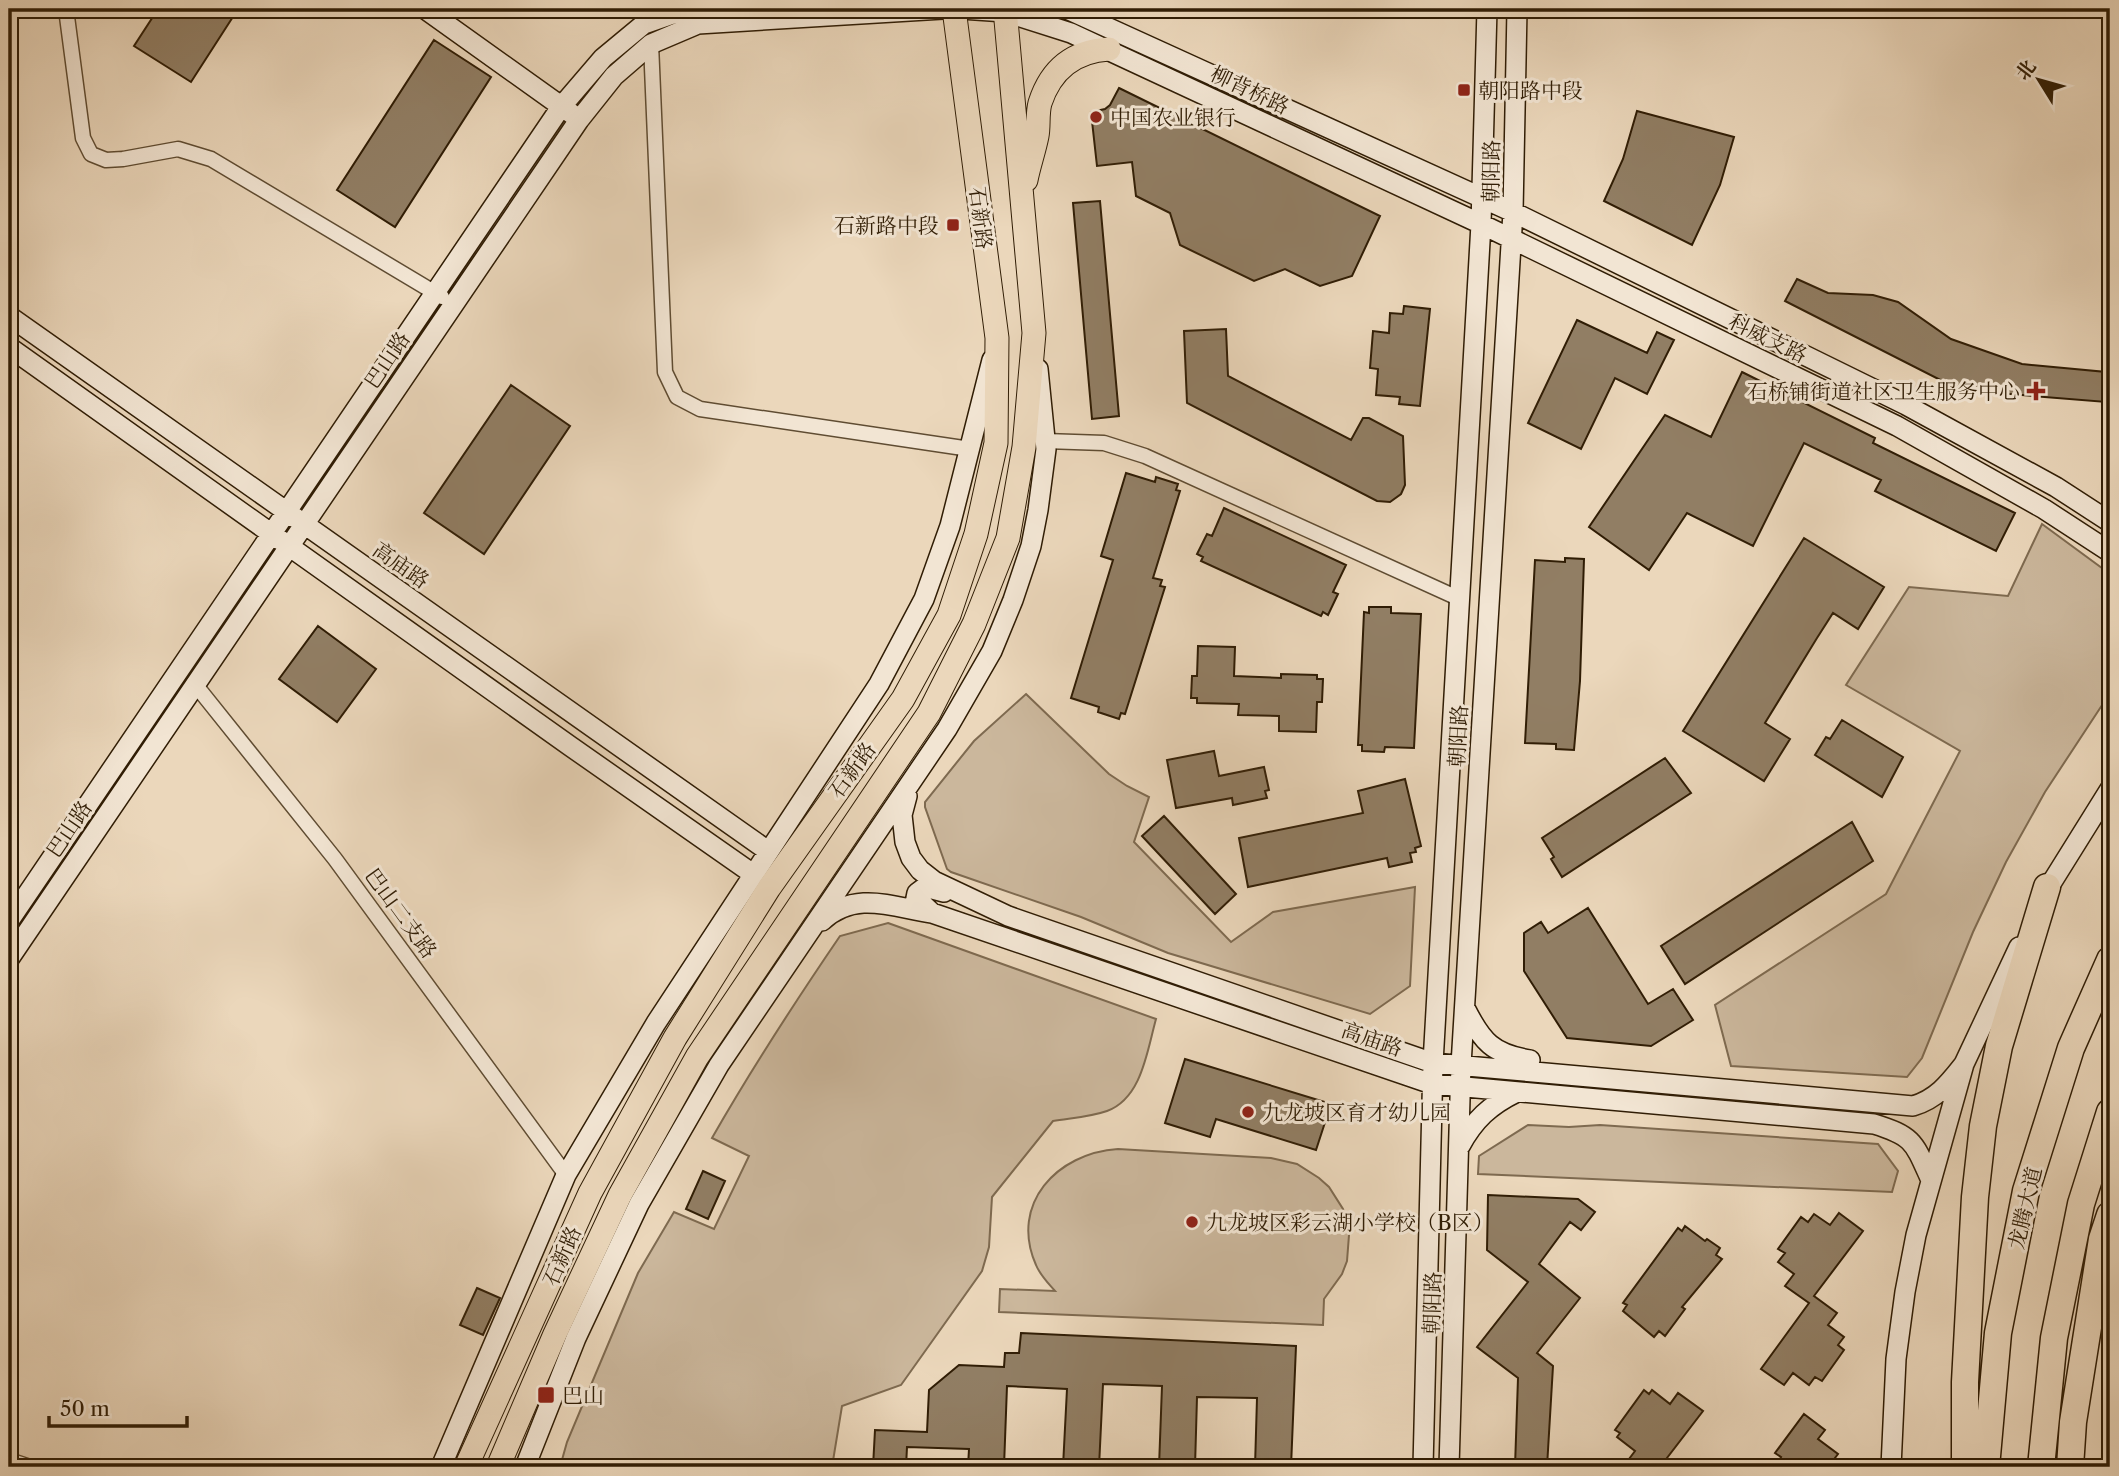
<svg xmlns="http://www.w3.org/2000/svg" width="2119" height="1476" viewBox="0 0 2119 1476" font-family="'Libre Caslon Text','Noto Serif SC',serif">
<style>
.green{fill:#cbb79c;stroke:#7e6a50;stroke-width:2}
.building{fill:#917e64;stroke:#301d05;stroke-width:2}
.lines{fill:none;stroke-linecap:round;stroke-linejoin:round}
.street-casing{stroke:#5f4c32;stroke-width:17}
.secondary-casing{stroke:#301d05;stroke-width:22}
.primary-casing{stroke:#301d05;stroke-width:25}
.highway-casing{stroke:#301d05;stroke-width:29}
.street{stroke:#f2e5d3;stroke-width:14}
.secondary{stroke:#f2e5d3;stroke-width:19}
.primary{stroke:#ebd7bb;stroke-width:23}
.highway{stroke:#ebd7bb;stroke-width:26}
.poi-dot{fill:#8f2418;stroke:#f2e5d3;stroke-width:2.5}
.labels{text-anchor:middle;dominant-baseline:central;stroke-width:6;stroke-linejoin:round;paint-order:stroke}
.street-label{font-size:21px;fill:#301d05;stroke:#f2e5d3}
.poi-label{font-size:21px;fill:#301d05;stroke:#f2e5d3;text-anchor:start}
</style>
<rect width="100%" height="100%" fill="#ebd7bb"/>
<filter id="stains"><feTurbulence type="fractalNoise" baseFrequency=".00286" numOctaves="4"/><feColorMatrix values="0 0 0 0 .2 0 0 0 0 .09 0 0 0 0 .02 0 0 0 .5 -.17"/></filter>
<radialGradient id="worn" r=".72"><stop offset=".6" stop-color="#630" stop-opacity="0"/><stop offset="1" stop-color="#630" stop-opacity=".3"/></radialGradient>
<path class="green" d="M2042 524 2110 574V693L2045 792 2006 862 1973 932 1922 1058 1907 1077 1731 1066 1715 1005 1886 894 1960 751 1846 685 1909 587 2008 596Z
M1026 694 1109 774 1127 786 1149 797 1134 842 1231 942 1273 912 1415 887 1410 986 1370 1014 1168 953 1081 917 951 872 947 869 925 807V802L974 741Z
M888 923 1156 1019C1147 1051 1142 1098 1107 1111 1090 1117 1071 1118 1053 1121L992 1197 989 1247 982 1271 901 1385 842 1406 832 1467H560L567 1442 638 1273 674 1212 714 1229 749 1156 712 1138C752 1068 795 1002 840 936Z
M1528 1125 1569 1127 1600 1125 1878 1144 1898 1171 1892 1192 1478 1174 1479 1156Z
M1118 1149 1271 1158 1297 1164 1319 1178 1329 1187 1343 1209 1349 1235 1347 1261 1342 1274 1324 1299 1323 1325 999 1312 1000 1289 1055 1291C1048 1283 1040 1275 1036 1265 1009 1204 1057 1153 1118 1149Z"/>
<path class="building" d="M158 9H238L191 82 134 46Z
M434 40 491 77 395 227 337 190Z
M1119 88 1380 216 1352 276 1320 286 1285 269 1254 281 1180 245 1170 213 1136 196 1132 162 1097 166 1091 112 1105 109 1110 105Z
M1637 111 1734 137 1720 185 1692 245 1604 201 1623 159Z
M1100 201 1119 416 1092 419 1073 203Z
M1797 279 1828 293 1873 295 1898 302 1951 339 2022 364 2106 372V402L1960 390 1785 301Z
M1404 306 1430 309 1420 406 1399 404 1400 397 1376 395 1378 369 1370 368 1373 331 1389 333 1390 313 1403 314Z
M1577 320 1647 353 1657 332 1674 340 1647 394 1615 378 1581 449 1528 423Z
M1226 329 1228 376 1351 440 1363 418H1369L1403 436 1405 485 1401 494 1390 502 1377 501 1187 403 1184 331Z
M1742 372 1875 438 1873 443 2015 513 1996 551 1875 491 1881 480 1804 443 1753 546 1687 513 1649 570 1589 527 1665 415 1711 437Z
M511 385 570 426 484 554 424 513Z
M1126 473 1155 482 1156 477 1178 484 1176 490 1180 491 1153 578 1162 580 1160 586 1165 587 1125 714 1121 713 1119 719 1098 712 1099 707 1071 698 1113 560 1101 556Z
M1224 508 1346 565 1333 592 1338 594 1328 615 1323 612 1321 616 1201 561 1203 557 1197 554 1207 534 1212 536Z
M1804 538 1884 587 1858 629 1833 613 1817 638 1765 723 1790 739 1764 781 1683 731Z
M1565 558 1584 559 1580 681 1574 750 1556 749V744L1525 743 1535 560 1565 562Z
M1369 607H1391V613L1421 614 1414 748 1385 747 1384 752 1362 751V745H1358L1364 612 1369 613Z
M318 626 376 669 337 722 279 679Z
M1198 646 1235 647 1234 676 1281 678V674L1317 675V679H1323L1322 702H1317L1316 732 1279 731V716L1238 715 1239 704 1197 703V698H1191L1192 676H1197Z
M1842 720 1903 757 1882 797 1815 755 1826 737 1830 739Z
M1214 751 1219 776 1264 767 1269 790 1265 791 1267 798 1233 805 1232 798 1176 808 1167 760Z
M1665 758 1691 793 1562 877 1551 859 1554 857 1542 838Z
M1405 779 1421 846 1415 848 1416 852 1410 853 1412 862 1389 867 1387 858 1248 887 1239 838 1363 813 1358 791Z
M1164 816 1236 894 1215 914 1142 836Z
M1852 822 1873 861 1685 984 1661 946Z
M1588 908 1648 1004 1673 989 1693 1020 1651 1046 1567 1038 1524 971V933L1541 922 1548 933Z
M1185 1059 1331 1104 1316 1150 1216 1119 1210 1137 1165 1123Z
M703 1171 725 1181 708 1219 686 1209Z
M1488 1195 1578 1199 1595 1212 1581 1230 1570 1222 1539 1264 1580 1298 1537 1353 1553 1366 1547 1467H1515L1518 1378 1477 1347 1528 1282 1487 1250Z
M1839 1213 1863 1231 1814 1296 1837 1313 1828 1325 1844 1337 1838 1345 1844 1350 1822 1381 1815 1377 1809 1385 1793 1373 1784 1385 1761 1369 1809 1303 1785 1286 1794 1274 1778 1262 1785 1253 1778 1249 1801 1217 1808 1222 1814 1214 1830 1225Z
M1685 1226 1705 1241 1707 1239 1720 1248 1716 1255 1722 1259 1682 1307 1685 1309 1665 1336 1659 1331 1654 1337 1623 1311 1627 1305 1623 1303 1678 1228 1682 1231Z
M477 1288 500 1298 483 1335 460 1325Z
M1021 1333 1296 1346 1291 1467H1255L1257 1398 1197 1397 1195 1467H1159L1162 1386 1103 1384 1099 1467H1063L1067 1389 1007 1386 1004 1467H968L969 1449 907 1447 906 1467H873L875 1430 927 1432 929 1390 959 1365 1004 1367 1005 1353H1019Z
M1644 1390 1649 1394 1652 1390 1670 1404 1678 1393 1703 1411 1660 1467H1623L1635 1451 1617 1437 1620 1433 1615 1430Z
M1804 1414 1825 1430 1818 1439 1838 1454 1828 1467H1774L1781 1457 1775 1453Z"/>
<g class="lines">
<g class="street-casing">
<path id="street" d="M66 9 83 138 91 154 106 160 123 159 178 149 211 159 442 297
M651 44 665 372 677 397 700 409 970 449
M1045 441 1104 443 1145 456 1460 599
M194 683 335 859 566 1175
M9 1460 30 1467"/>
</g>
<g class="secondary-casing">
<path id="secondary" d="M425 9 572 114
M961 9 1005 12 1071 33 1481 224 1897 426 2044 509 2110 552
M1067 9 1513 212 1906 405 2056 487 2110 522
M9 316 768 851
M9 347 570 746 753 874
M907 796 902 815 905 842 911 858 920 870 934 881 1008 916 1433 1063 1913 1106C1937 1099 1949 1083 1964 1064
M2042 898 2110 789
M932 913 916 898 917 893 925 887 944 892
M9 921 561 107 603 58 644 24 687 9
M822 921C855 890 892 907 932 913L1432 1084 1874 1124C1913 1136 1914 1142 1930 1178
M9 959 579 120 614 76 651 44 698 24 943 9
M1465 1008C1482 1042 1493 1054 1530 1060
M1460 1146C1474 1120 1490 1105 1517 1092
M441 1467 566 1175 656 1023 879 684 924 599 950 526 992 360
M525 1467 576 1338 639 1204 719 1065 947 729 992 651 1013 600 1031 546 1038 510 1046 449 1038 369
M1423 1467 1433 1063 1481 224 1487 9
M1449 1467 1461 1065 1513 212 1517 9
M1891 1467 1896 1359 1905 1292 1916 1235 1964 1064 2019 947"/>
</g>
<g class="primary-casing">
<path id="primary" d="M1026 180C1029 165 1034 151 1037 136 1039 126 1037 114 1040 103 1051 69 1074 51 1109 49
M466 1467 590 1193 675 1038 769 888 903 699 949 615 976 534 996 443 997 338 954 9
M498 1467 555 1334 620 1195 697 1057 929 713 974 624 1008 538 1024 447 1034 333 1005 9"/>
</g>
<g class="highway-casing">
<path id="highway" d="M1965 1467V1382L1975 1197 1983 1126 1999 1046 2047 887
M1986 1467 1998 1333 2026 1191 2071 1048 2110 960
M2041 1467 2054 1338 2081 1204 2110 1112
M2070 1467 2073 1422 2102 1239 2110 1215"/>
</g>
<use href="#street" class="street"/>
<use href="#secondary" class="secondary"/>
<use href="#primary" class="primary"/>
<use href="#highway" class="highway"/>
</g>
<g class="poi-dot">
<rect x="1457" y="83" width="14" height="14" rx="3.5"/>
<circle cx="1096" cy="117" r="7"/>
<rect x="946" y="218" width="14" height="14" rx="3.5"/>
<path d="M2032.5 380.5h7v7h7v7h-7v7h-7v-7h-7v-7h7z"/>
<circle cx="1248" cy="1112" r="7"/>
<circle cx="1192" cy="1222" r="7"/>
<rect x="537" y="1386" width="18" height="18" rx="3.5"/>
</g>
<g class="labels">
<g class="street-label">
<text transform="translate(1250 90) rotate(25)">柳背桥路</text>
<text transform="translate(1491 171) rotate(-89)">朝阳路</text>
<text transform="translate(981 218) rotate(83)">石新路</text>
<text transform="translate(1768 338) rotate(26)">科威支路</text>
<text transform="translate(387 360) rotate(-56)">巴山路</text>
<text transform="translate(401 565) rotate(35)">高庙路</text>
<text transform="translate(1458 736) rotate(-87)">朝阳路</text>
<text transform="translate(852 770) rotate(-54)">石新路</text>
<text transform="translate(69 829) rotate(-56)">巴山路</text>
<text transform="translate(401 913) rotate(54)">巴山二支路</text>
<text transform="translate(1372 1039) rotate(19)">高庙路</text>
<text transform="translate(2025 1208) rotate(-77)">龙腾大道</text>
<text transform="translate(562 1256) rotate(-66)">石新路</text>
<text transform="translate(1432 1303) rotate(-88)">朝阳路</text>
</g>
<g class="poi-label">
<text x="1478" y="90">朝阳路中段</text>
<text x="1110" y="117">中国农业银行</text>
<text x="939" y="225" text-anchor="end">石新路中段</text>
<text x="2020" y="391" text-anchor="end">石桥铺街道社区卫生服务中心</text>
<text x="1262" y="1112">九龙坡区育才幼儿园</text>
<text x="1206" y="1222">九龙坡区彩云湖小学校（B区）</text>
<text x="562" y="1395">巴山</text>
</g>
</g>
<rect width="2119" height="1476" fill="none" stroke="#ebd7bb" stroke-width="35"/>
<rect x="10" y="10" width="2098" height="1455" fill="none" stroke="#301d05" stroke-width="3.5"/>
<rect x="18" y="18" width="2084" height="1441" fill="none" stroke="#301d05" stroke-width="2"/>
<g transform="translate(2039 80) rotate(307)" stroke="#f2e5d3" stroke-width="5" paint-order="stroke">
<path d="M0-5L12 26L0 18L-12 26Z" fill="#301d05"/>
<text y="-10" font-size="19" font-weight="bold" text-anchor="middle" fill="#301d05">北</text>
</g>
<path d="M49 1416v10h138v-10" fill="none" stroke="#301d05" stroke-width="3.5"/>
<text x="60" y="1416" font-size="21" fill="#301d05" stroke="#f2e5d3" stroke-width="5" paint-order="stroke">50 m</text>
<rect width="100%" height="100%" filter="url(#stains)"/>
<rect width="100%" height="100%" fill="url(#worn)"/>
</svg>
